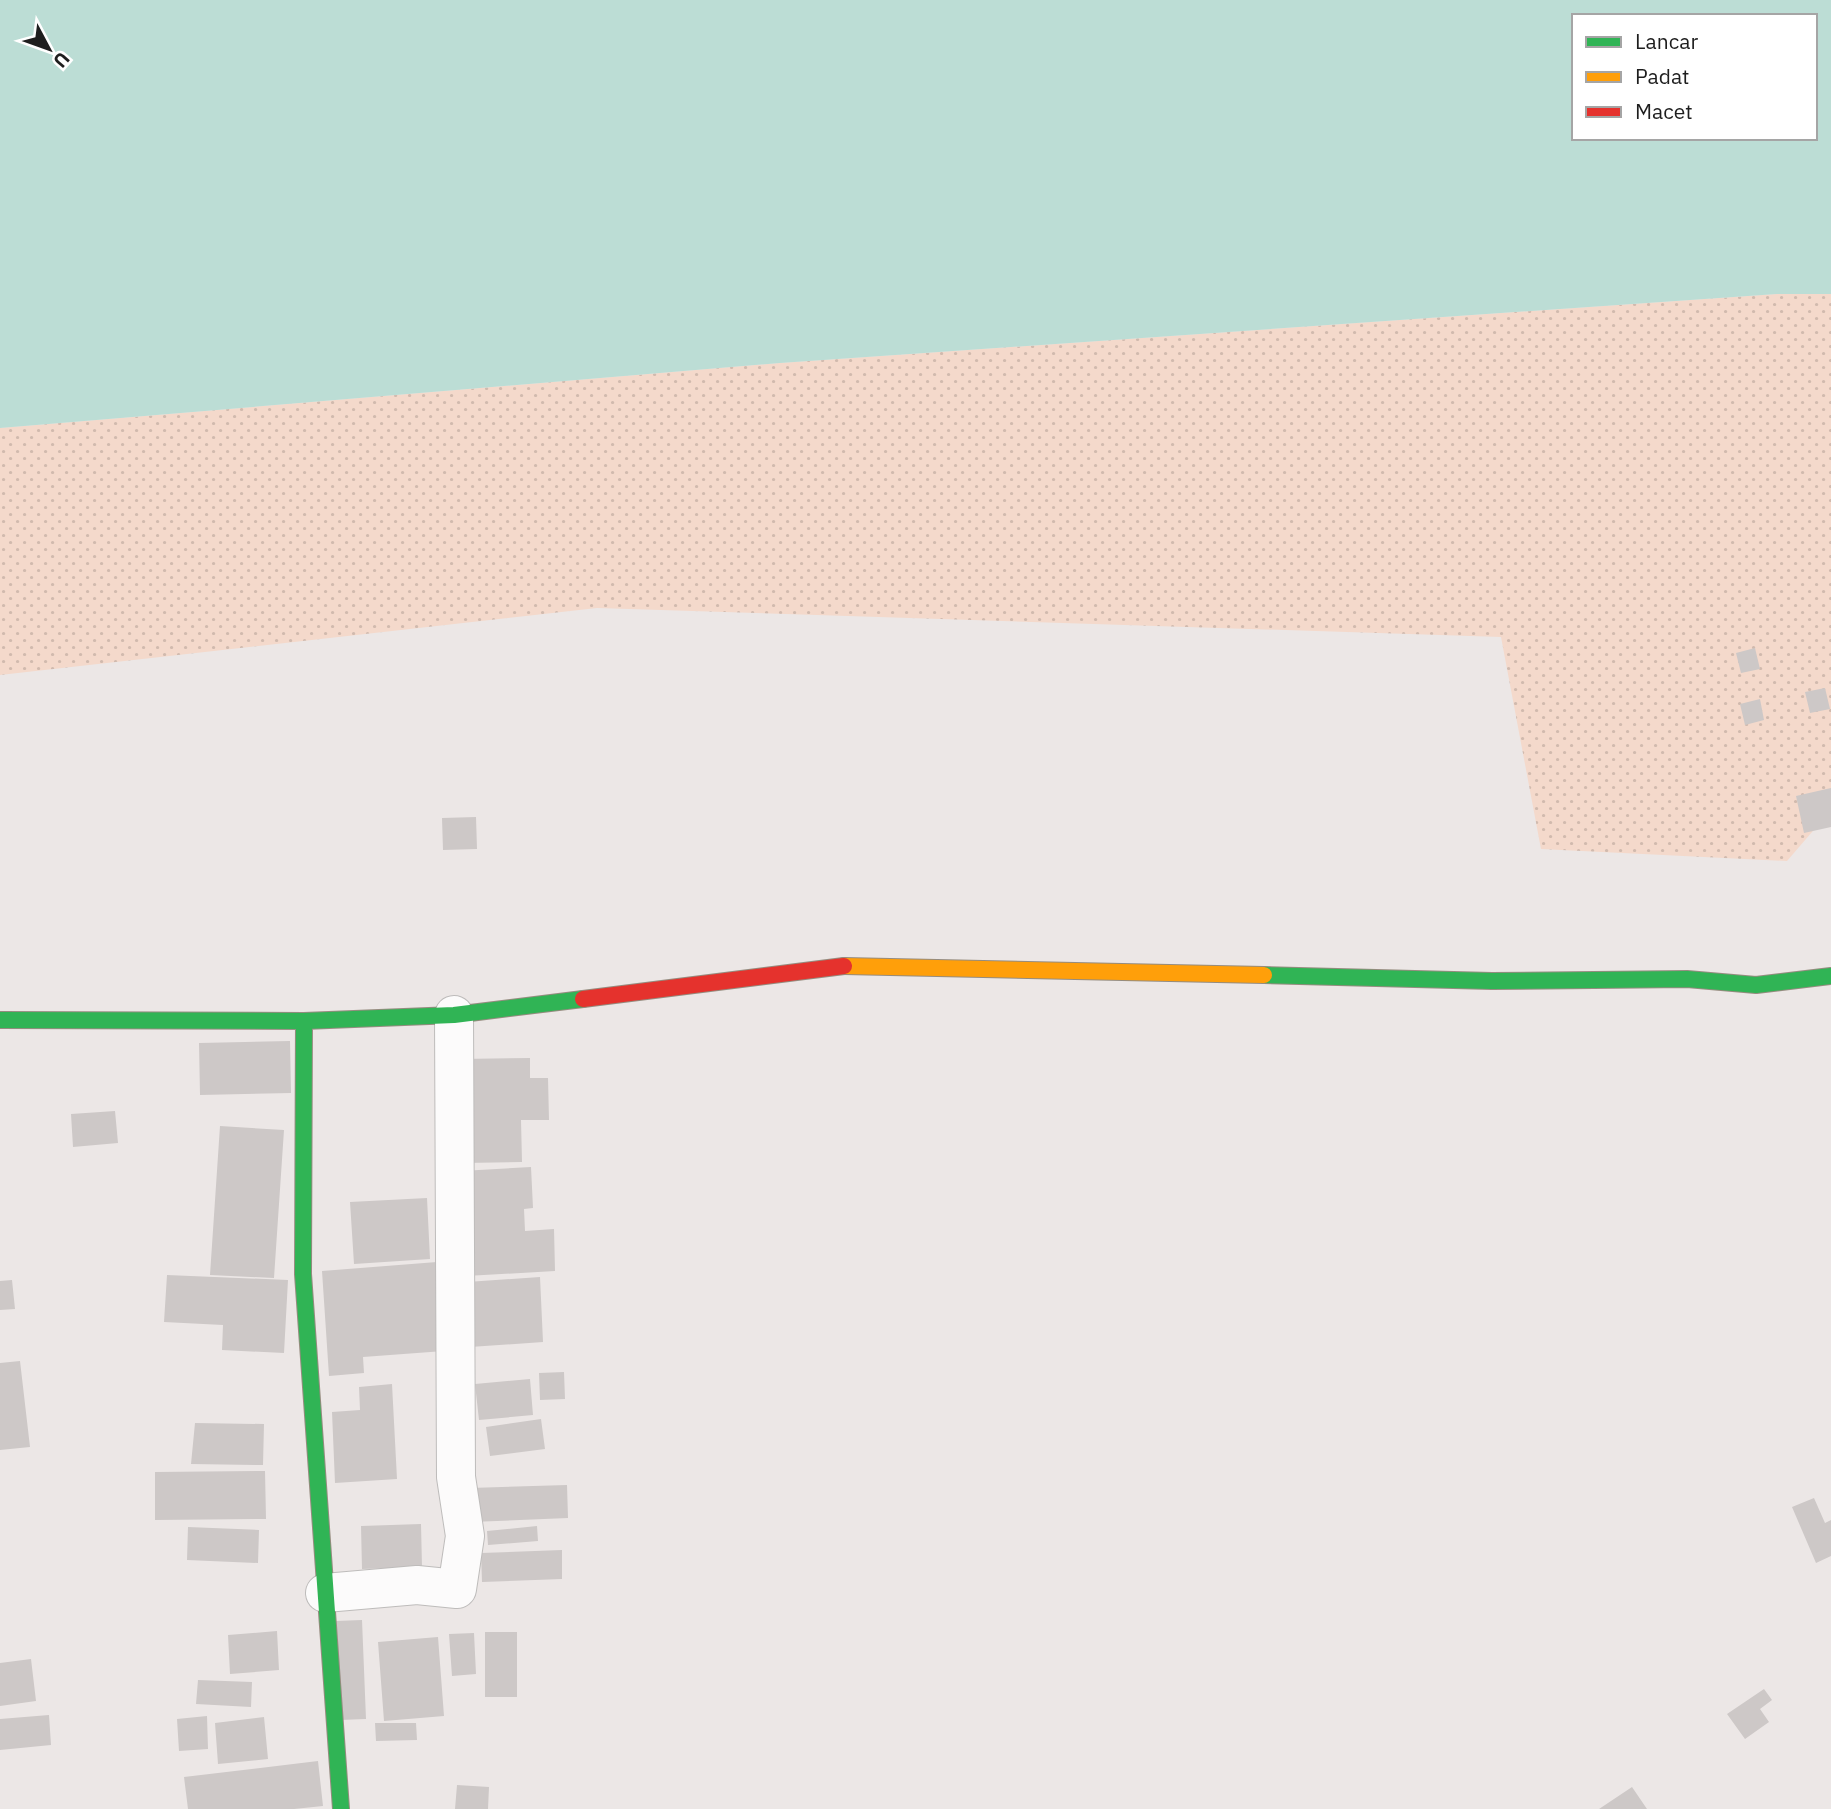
<svg xmlns="http://www.w3.org/2000/svg" width="1831" height="1809" viewBox="0 0 1831 1809" font-family="'IBM Plex Sans',sans-serif">
<style>
.sand{fill:url(#sand-dots)}
.water{fill:#bcddd5;fill-rule:evenodd}
.building{fill:#cdc8c7}
.lines{fill:none;stroke-linecap:round;stroke-linejoin:round}
.street-casing{stroke:#bebcbb;stroke-width:40}
.fast-casing{stroke:#958c7f;stroke-width:18}
.slow-casing{stroke:#958c7f;stroke-width:18}
.jam-casing{stroke:#958c7f;stroke-width:18}
.street{stroke:#fcfbfb;stroke-width:38}
.fast{stroke:#30b455;stroke-width:16}
.slow{stroke:#ff9f0a;stroke-width:16}
.jam{stroke:#e5322d;stroke-width:16}
</style>
<defs>
<pattern id="sand-dots" width="8" height="8" patternUnits="userSpaceOnUse" patternTransform="scale(1.75)"><rect width="8" height="8" fill="#f4d9cb"/><path d="M2 2h.1M6 6h.1" fill="none" stroke="#d1baae" stroke-width="1.8" stroke-linecap="round"/></pattern>
</defs>
<rect width="100%" height="100%" fill="#ece7e6"/>
<path class="sand" d="M1777 294H1831V810L1787 861 1541 849 1501 637 597 608 0 675V428L780 363Z"/>
<path class="water" d="M0 0H1831V294H1777L780 363 0 428ZM1574 16H1815V138H1574Z"/>
<path class="building" d="M1755 648 1760 669 1741 673 1736 653Z
M1825 688 1830 709 1810 713 1805 692Z
M1760 699 1764 720 1745 725 1740 704Z
M1831 788V827L1804 833 1796 796Z
M476 817 477 849 443 850 442 818Z
M290 1041 291 1093 200 1095 199 1043Z
M530 1058V1078H548L549 1120H521L522 1162 462 1163 460 1059Z
M115 1111 118 1143 73 1147 71 1114Z
M220 1126 284 1130 274 1278 210 1275Z
M531 1167 533 1208 524 1209 525 1231 554 1229 555 1271 466 1276 461 1171Z
M427 1198 430 1259 354 1264 350 1202Z
M437 1262 444 1351 363 1357 364 1373 329 1376 322 1271Z
M167 1275 288 1280 284 1353 222 1350 223 1325 164 1322Z
M540 1277 543 1342 470 1347 467 1282Z
M12 1280 15 1309 0 1310V1281Z
M20 1361 30 1447 0 1450V1363Z
M564 1372 565 1399 540 1400 539 1373Z
M530 1379 533 1415 479 1420 475 1384Z
M392 1384 397 1479 335 1483 332 1412 360 1410 359 1387Z
M541 1419 545 1449 490 1456 486 1427Z
M195 1423 264 1424 263 1465 191 1464Z
M265 1471 266 1519 155 1520V1472Z
M567 1485 568 1518 471 1522 470 1488Z
M1814 1498 1825 1523 1831 1520V1556L1816 1563 1792 1507Z
M421 1524 422 1567 362 1569 361 1526Z
M537 1526 538 1541 488 1545 487 1531Z
M188 1527 259 1530 258 1563 187 1560Z
M562 1550V1579L482 1582 481 1553Z
M362 1620 366 1719 340 1720 336 1621Z
M277 1631 279 1670 230 1674 228 1635Z
M485 1632H517V1697H485Z
M474 1633 476 1674 452 1676 449 1634Z
M438 1637 444 1716 384 1721 378 1642Z
M31 1659 36 1701 0 1706V1663Z
M198 1680 252 1682 251 1707 196 1704Z
M1764 1689 1772 1700 1760 1709 1769 1722 1745 1739 1727 1714Z
M49 1715 51 1745 0 1750V1719Z
M207 1716 208 1749 179 1751 177 1719Z
M264 1717 268 1759 218 1764 215 1723Z
M375 1723H416L417 1740 376 1741Z
M318 1761 323 1806 294 1809H188L184 1777Z
M457 1785 489 1787 488 1809H455Z
M1632 1787 1647 1809H1599Z"/>
<g class="lines">
<g class="street-casing">
<path id="street" d="M325 1593 417 1585 457 1589 465 1536 456 1477 454 1015"/>
</g>
<g class="fast-casing">
<path id="fast" d="M1264 975 1492 981 1687 979 1756 985 1831 976
M0 1020 304 1021 454 1015 583 999
M304 1021 303 1274 341 1809"/>
</g>
<g class="slow-casing">
<path id="slow" d="M844 966 1264 975"/>
</g>
<g class="jam-casing">
<path id="jam" d="M583 999 844 966"/>
</g>
<use href="#street" class="street"/>
<use href="#fast" class="fast"/>
<use href="#slow" class="slow"/>
<use href="#jam" class="jam"/>
</g>
<rect x="1572" y="14" width="245" height="126" fill="#ffffff" stroke="#a5a5a5" stroke-width="2"/>
<rect x="1586" y="37" width="35" height="10" fill="#30b455" stroke="#a5a5a5" stroke-width="2"/>
<text x="1635" y="49" font-size="21" fill="#1e1e1e">Lancar</text>
<rect x="1586" y="72" width="35" height="10" fill="#ff9f0a" stroke="#a5a5a5" stroke-width="2"/>
<text x="1635" y="84" font-size="21" fill="#1e1e1e">Padat</text>
<rect x="1586" y="107" width="35" height="10" fill="#e5322d" stroke="#a5a5a5" stroke-width="2"/>
<text x="1635" y="119" font-size="21" fill="#1e1e1e">Macet</text>
<g transform="translate(49 49) rotate(131)" stroke="#ffffff" stroke-width="5" paint-order="stroke">
<path d="M0-5L12 26L0 18L-12 26Z" fill="#1e1e1e"/>
<text y="-10" font-size="19" font-weight="bold" text-anchor="middle" fill="#1e1e1e">U</text>
</g>
</svg>
